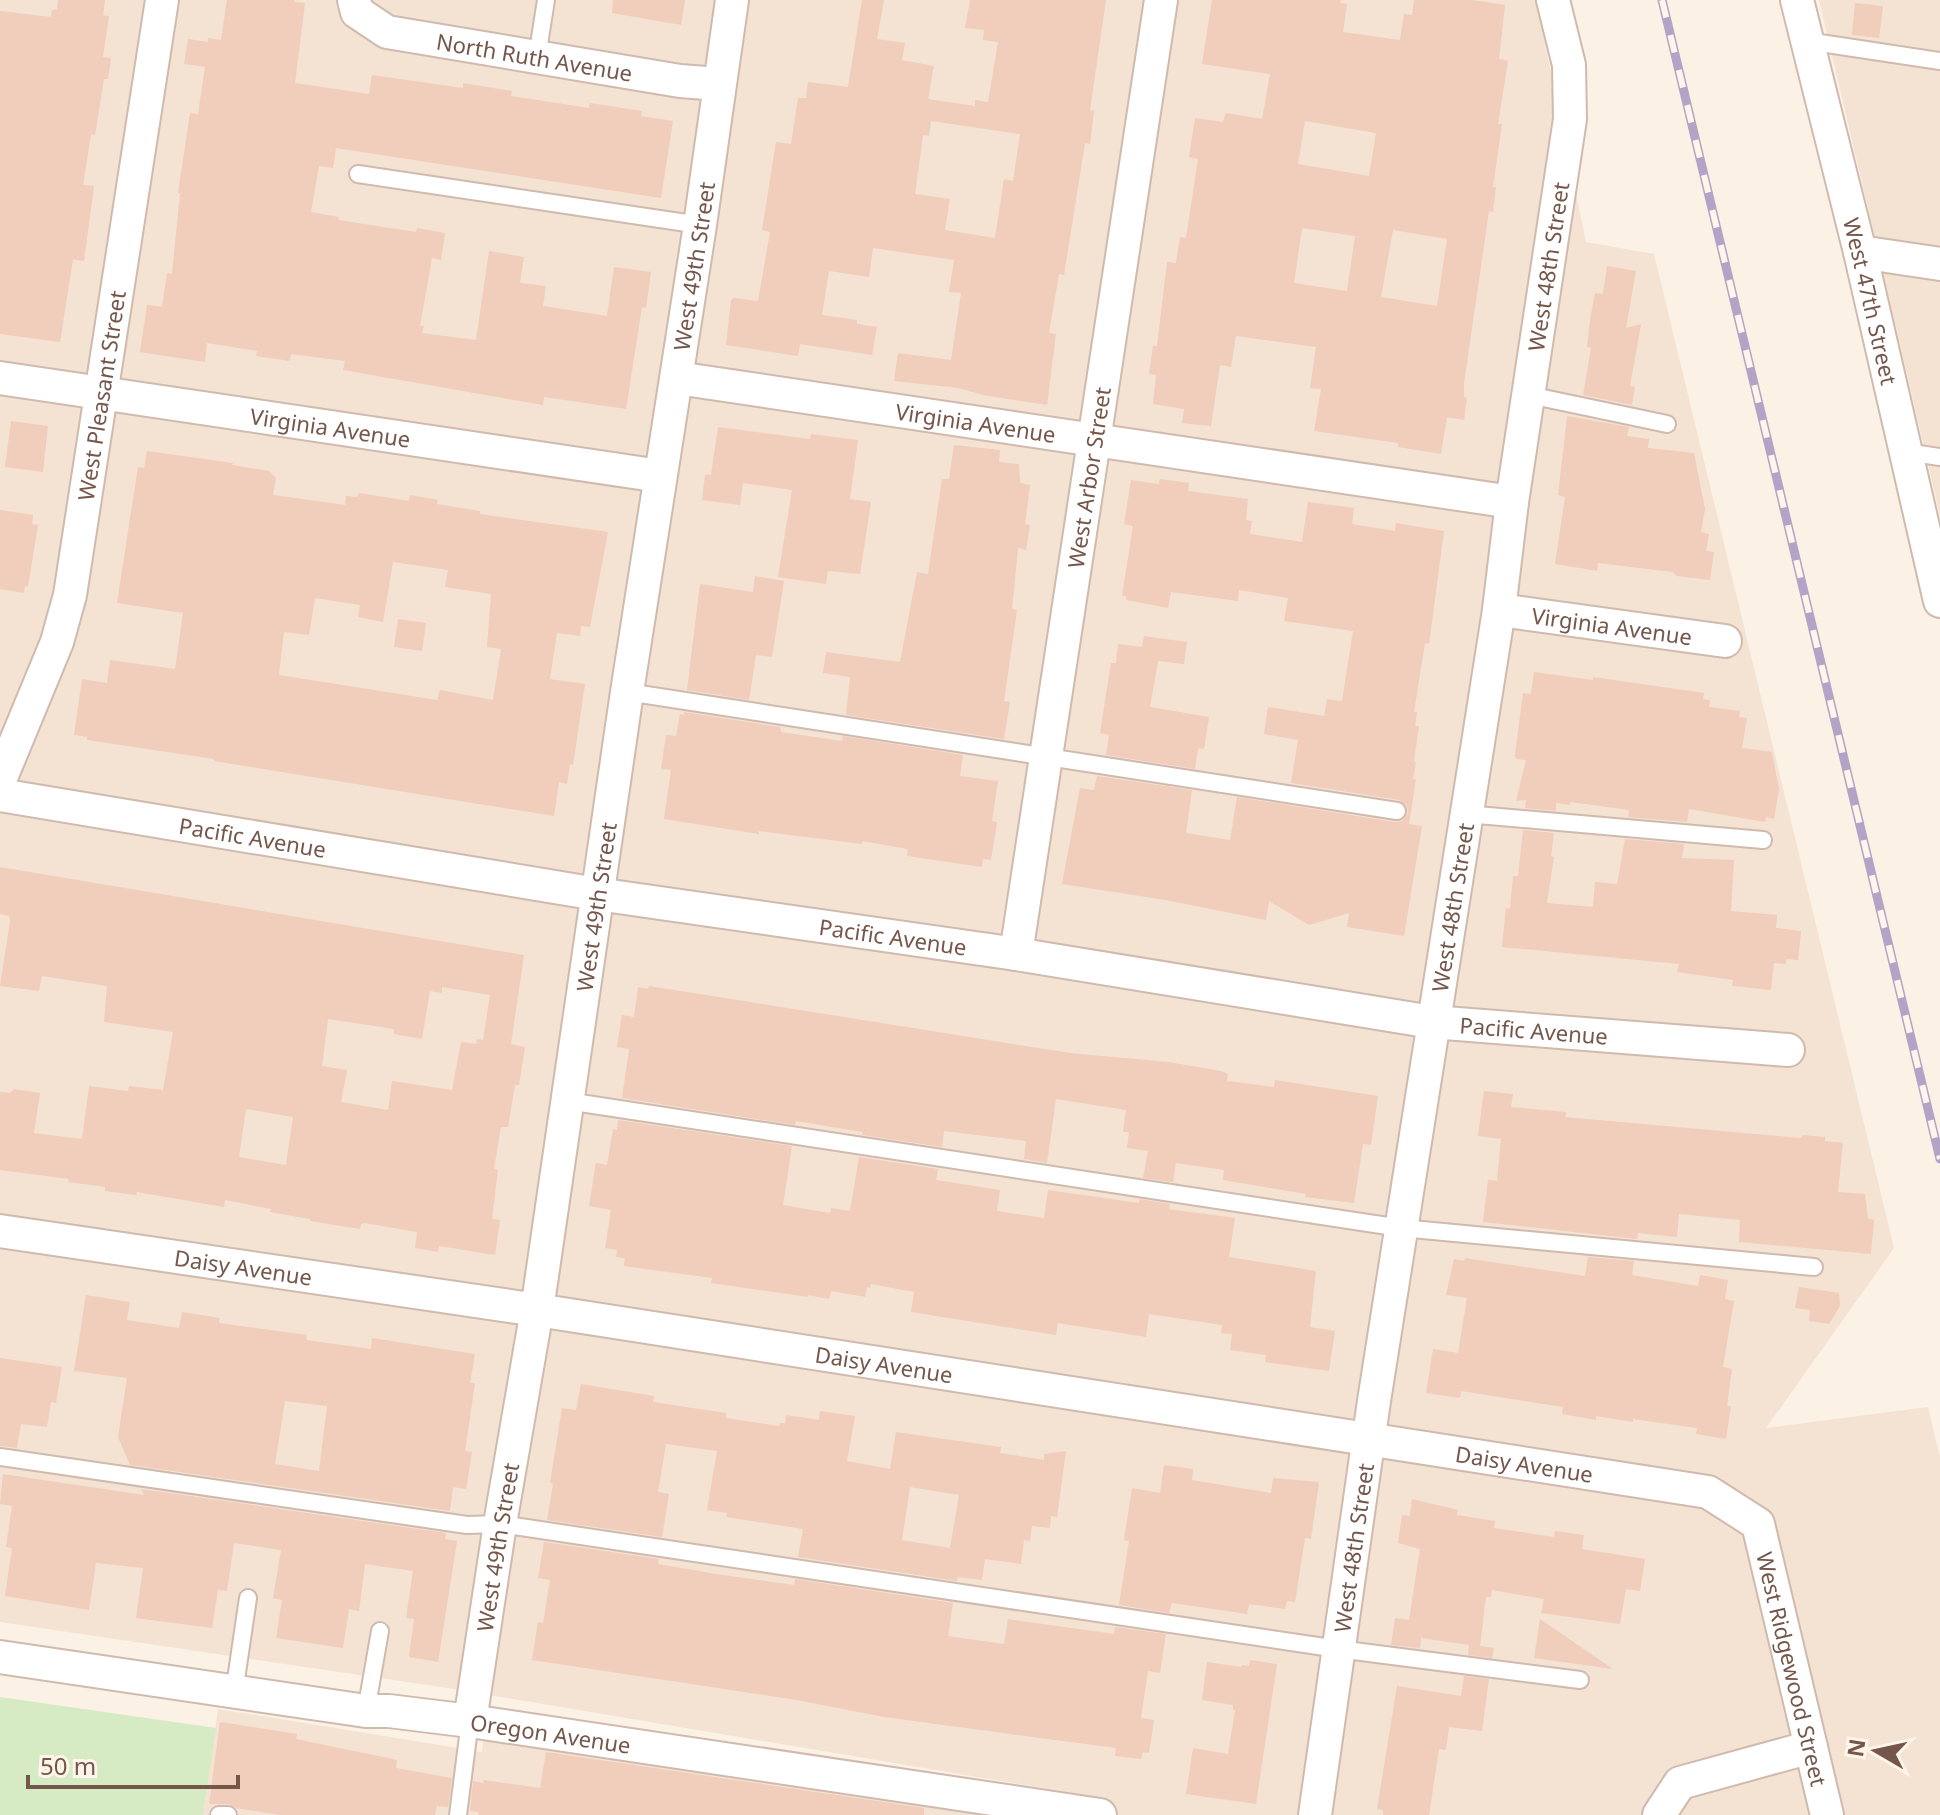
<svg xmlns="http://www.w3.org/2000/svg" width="1940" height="1815" viewBox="0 0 1940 1815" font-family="'Noto Sans',sans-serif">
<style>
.residential{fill:#f4e2d3}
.green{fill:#d6eac3}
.building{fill:#f1cdbc;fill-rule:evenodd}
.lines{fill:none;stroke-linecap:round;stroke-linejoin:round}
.lane-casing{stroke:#d0baae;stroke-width:20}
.street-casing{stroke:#d0baae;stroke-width:36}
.lane{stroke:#fff;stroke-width:16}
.street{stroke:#fff;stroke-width:32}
.rail-casing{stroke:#b3a3c6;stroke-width:9}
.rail{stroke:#fff5eb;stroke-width:6;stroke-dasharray:18;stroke-linecap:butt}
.labels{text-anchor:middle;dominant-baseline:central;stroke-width:6;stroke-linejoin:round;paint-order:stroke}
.street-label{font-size:22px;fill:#75564a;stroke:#fff5eb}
</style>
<rect width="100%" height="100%" fill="#fcf1e5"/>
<path class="residential" d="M0 0H1536L1586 242 1654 254 1894 1248 1766 1428 1928 1407 1940 1458V1815H1101L1102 1798 448 1688 0 1622Z
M1819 0H1940V515Z
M218 1709 482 1752 484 1732 1046 1815H203Z"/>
<path class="green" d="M0 1697 216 1728 203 1815H0Z"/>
<path class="building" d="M58 0H105L103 15 109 16 103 57 111 58 108 79H104L95 135 91 134 83 185 94 186 84 261 73 259 60 342 0 334V11L51 17 52 10 57 9Z
M227 0H295L294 2 305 3 295 83 369 94 372 75 463 88V83L512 91 511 96 557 103 589 108 590 103 642 111 641 116 673 121 661 198 336 148 333 168 319 166 311 212 339 217 338 220 416 232 417 228 445 233 441 260 432 258 420 326H424L422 333 476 340 489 251 524 257 520 283 546 286 543 306 607 316 614 267 651 272 646 308 642 307 626 409 544 397 543 405 343 370 345 361 291 354 290 361 256 356 257 351 207 343 205 362 140 352 147 305 162 307 167 273 172 274 180 193H178L190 113 198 114 205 67 184 64 188 39 208 42V38L221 40Z
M613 0H685L681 25 612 13Z
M862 0H884L877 39 905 43 902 60 934 66 928 99 975 106V100L988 102 998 42 983 40 984 30 965 28 970 0H1106L1090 110 1094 111 1090 144 1085 143 1064 275 1059 274 1049 333 1056 334 1047 405 983 395 958 388 894 381 898 353 951 360 961 293 949 292 954 260 873 248 869 277 829 271 822 315 857 320V324L877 327 872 355 800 344 798 356 726 345 731 300 734 298 758 301 770 232 762 230 776 142 791 144 798 98H806L808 82 848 87ZM931 121 1020 134 1013 181 1004 179 995 238 945 230 950 199 915 194 923 135 929 136Z
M1212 0H1341L1340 3 1347 4 1343 32 1400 40 1404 14 1412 15 1414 0H1472L1505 5 1499 59 1508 61 1498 124H1502L1493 187H1496L1493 212 1489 211 1464 383V397L1467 398 1464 420 1447 417 1441 454 1398 447V443L1314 431 1321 389 1310 388 1316 347 1236 336 1231 367 1220 365 1211 426 1182 423 1184 409 1153 404 1156 375 1149 374 1153 346H1157L1167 262 1176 263 1180 237 1186 238 1198 159 1189 157 1195 118 1223 122 1226 113 1262 119 1270 74 1202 64ZM1305 121 1376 133 1369 176 1298 164ZM1302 228 1355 236 1347 291 1294 283ZM1393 230 1447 239 1437 306 1381 297Z
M1855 3 1883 6 1879 38 1852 35Z
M1607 266 1636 271 1626 328 1641 324 1630 386 1635 387 1632 405 1583 395 1591 348 1587 347 1590 320 1595 293 1603 294Z
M1567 416 1629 427 1627 436 1649 439 1648 448 1694 453 1705 509 1701 532 1709 534 1706 551 1714 552 1710 580 1677 576 1673 572 1598 563 1597 571 1555 564 1565 497 1558 495Z
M11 421 48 426 43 472 5 467Z
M718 427 810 439 811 434 858 440 850 499 871 502 860 574 828 571 826 584 778 577 792 490 743 483 740 505 702 500 705 475H711Z
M954 445 1000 450 999 462 1019 464 1020 483 1030 485 1025 524 1030 525 1026 550 1018 548 1013 600 1012 609 1017 610 1004 701 1010 702 1004 739 846 715 850 677 823 673 826 652 900 662 917 572 928 574 942 479H949Z
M147 451 233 463 232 465 269 471 276 478 273 495 345 505 346 496 357 497 359 493 409 501 410 495 438 500 437 504 480 511V514L608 532 590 627 581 626 580 636 557 633 550 679 585 684 573 765 570 764 567 784 559 782 554 816 214 761V759L87 740V737L74 735 82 679 107 683 110 660 175 669 183 613 117 603 138 467 144 468ZM393 562 448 570 445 587 491 594 487 647 501 649 493 700 440 690 437 700 279 675 284 632 309 635 315 598 360 605 358 617 383 622Z
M1160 479 1189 483 1188 491 1248 499 1246 520 1252 521 1250 534 1302 542 1308 502 1354 508 1352 524 1395 531 1396 523 1444 531 1429 644 1425 643 1414 712H1417L1415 726H1419L1414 761 1416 762 1413 779H1416L1409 824 1422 826 1404 936 1347 927 1349 913 1309 925 1269 901 1266 920 1166 900 1062 884 1080 788 1094 790 1097 776 1192 790 1186 833 1230 840 1237 797 1395 822 1402 821 1408 813 1407 806 1399 800 1291 783 1298 740 1264 734 1268 707 1324 716 1327 699 1342 701 1353 631 1284 621 1288 598 1239 590 1238 601 1171 592 1168 608 1126 600V596H1122L1133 526 1124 524 1131 480 1159 484Z
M0 510 33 515 32 524 38 525 28 587 25 586 24 593 0 589Z
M755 576 784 581 772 657 756 655 749 700 687 690 700 584 753 592Z
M398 619 426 623 422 651 394 647Z
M1144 636 1187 642 1184 664 1158 661 1150 707 1209 717 1204 749 1198 748 1195 769 1106 755 1109 735 1100 733 1111 663H1116L1118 644 1142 647Z
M1534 672 1593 680V677L1704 693 1703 699 1710 700 1709 707 1740 711 1739 717 1747 718 1742 748 1772 752 1779 789 1774 819 1766 817 1765 822 1689 809 1687 822 1628 817 1629 810 1570 802V805L1556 803V811L1525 808 1526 800 1516 801 1526 760 1516 759 1515 755 1523 693 1531 694Z
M684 712 780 727 781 732 842 741 843 736 963 755 960 776 998 781 992 821 997 822 991 860 983 859 982 867 907 856 908 849 862 841V844L759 831V834L664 819 671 770 661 769 666 735 676 736 680 714 684 715Z
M1523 830 1554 833 1551 856 1554 857 1547 903 1593 907 1595 882 1617 884 1625 839 1684 844 1682 858 1734 860 1731 911 1777 915 1776 928 1801 931 1798 960 1786 959V964L1774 963 1771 990 1732 986 1733 980 1677 972 1679 964 1502 947 1506 908 1510 909 1513 876H1518Z
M0 867 524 955 511 1044 525 1047 519 1085H515L508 1127H501L494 1169 498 1170 492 1219 500 1220 495 1255 439 1246 438 1252 415 1248 417 1232 364 1223 361 1224 360 1229 310 1221V1219L270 1212 271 1209 225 1200 224 1207 137 1192 136 1195 105 1191V1187L68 1182 69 1179 0 1170V1092L10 1093 14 1089 40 1093 34 1133 82 1139 89 1086 128 1091 129 1086 163 1090 173 1032 104 1022 107 986 42 976 39 991 0 986 10 921 9 916 0 914ZM442 987 490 995 483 1040 477 1039 476 1044 461 1042 452 1090 392 1081 388 1110 341 1102 347 1070 322 1066 328 1019 394 1029V1034L422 1039 430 991 442 993ZM246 1109 293 1117 286 1165 239 1157Z
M649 986 1070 1053 1168 1062 1221 1071 1228 1074 1227 1081 1274 1087 1275 1080 1378 1096 1371 1145 1363 1144 1354 1203 1305 1197 1306 1194 1223 1180 1224 1170 1176 1163 1173 1182 1143 1178 1148 1151 1127 1148 1129 1132H1123L1126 1110 1056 1099 1047 1163 1024 1159 1026 1141 944 1131 942 1147 862 1135 863 1132 796 1121 795 1125 622 1098 629 1049 617 1047 622 1015 634 1017 638 987 648 989Z
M1484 1091 1513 1094 1511 1107 1566 1112 1565 1117 1801 1138 1803 1135 1825 1137V1141L1843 1143 1838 1192 1865 1194 1868 1219 1874 1220 1871 1254 1739 1242 1740 1220 1679 1214 1677 1237 1638 1233 1637 1239 1483 1222 1488 1180 1497 1181 1501 1139 1478 1136Z
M618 1120 792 1146 783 1205 830 1213 831 1208 850 1211 859 1157 938 1169 936 1180 1000 1190 997 1211 1044 1218 1048 1190 1139 1203 1140 1199 1170 1204 1169 1209 1235 1218 1229 1257 1316 1271 1310 1327 1335 1331 1329 1371 1265 1362 1266 1355 1230 1350 1232 1334 1221 1333 1222 1325 1149 1314 1146 1337 1058 1323 1056 1335 911 1312 914 1292 871 1284 870 1288 867 1287 865 1297 831 1291 829 1299 808 1295V1297L711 1283 712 1278 624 1266 625 1258 616 1257 617 1250 605 1248 611 1210 589 1206 596 1163 607 1165 613 1129 617 1130Z
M1588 1257 1634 1261 1632 1275 1698 1286 1700 1275 1728 1280 1725 1299 1734 1301 1723 1367 1732 1369 1727 1406H1731L1726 1439 1696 1434 1697 1428 1633 1419V1422L1596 1416V1420L1562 1414 1563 1407 1499 1397 1461 1391 1460 1398 1426 1393 1433 1349 1458 1353 1467 1298 1446 1295 1454 1259 1464 1261 1465 1258 1585 1276Z
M1799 1287 1839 1293 1840 1306 1829 1324 1809 1321 1810 1310 1795 1308Z
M86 1295 130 1302 127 1320 179 1328 182 1312 220 1318 219 1323 307 1335 306 1340 371 1349 372 1338 475 1354 470 1383H475L465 1451 472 1452 466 1489 453 1487 450 1511 130 1465 118 1437 127 1378 74 1371ZM285 1401 327 1406 319 1471 275 1464Z
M0 1358 62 1367 56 1403 51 1402 47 1427 21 1424 17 1448 0 1446Z
M581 1384 654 1396 653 1402 726 1413V1418L779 1426 780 1423H785L786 1415 819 1420 820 1411 855 1416 847 1461 890 1469 896 1432 1001 1447 1000 1453 1044 1460V1454L1066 1451 1057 1517 1051 1516 1050 1528 1032 1526 1030 1541 1024 1540 1021 1564 985 1559 982 1580 958 1577 957 1581 798 1557 803 1529 726 1517 727 1513 707 1510 717 1451 666 1444 658 1492 669 1494 662 1537 547 1520 553 1484 550 1483 562 1408 576 1410ZM910 1487 959 1495 950 1548 902 1540Z
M1164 1465 1193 1469 1192 1480 1271 1493 1273 1478 1319 1482 1311 1539 1305 1538 1295 1602 1287 1601 1285 1609 1249 1604 1247 1614 1172 1603 1169 1613 1119 1605 1129 1541 1124 1540 1132 1488 1160 1493Z
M3 1474 144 1495 141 1489 446 1533 445 1539 457 1541 438 1662 409 1657 414 1619 406 1618 413 1571 365 1564 359 1611 349 1609 343 1648 276 1638 282 1600 273 1598 281 1550 234 1543 227 1591 218 1590 212 1628 136 1618 143 1568 96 1563 89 1610 5 1596 12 1548 6 1547 12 1506 0 1504Z
M1412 1499 1458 1510 1457 1515 1495 1521 1494 1528 1554 1537 1555 1531 1584 1535 1582 1549 1645 1559 1640 1591 1626 1589 1620 1624 1541 1613 1544 1599 1492 1590 1491 1597H1486L1480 1646 1494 1648 1492 1658 1468 1655 1469 1645 1421 1638 1420 1648 1391 1645 1395 1618 1409 1620 1420 1549 1398 1543 1402 1515 1410 1516Z
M544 1542 659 1559 658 1564 716 1574 794 1585 795 1579 953 1603 948 1636 1004 1644 1008 1619 1114 1634 1115 1627 1166 1634 1160 1673 1148 1671 1141 1718 1154 1720 1149 1753 1143 1752 1141 1759 1115 1756 1116 1748 884 1717 797 1700 532 1660 538 1622 543 1623 550 1580 538 1578Z
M1540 1619 1613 1669 1534 1658Z
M1250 1660 1277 1664 1256 1804 1186 1794 1193 1748 1228 1754 1235 1710H1233V1705L1202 1700 1207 1662 1241 1667 1242 1665 1249 1666Z
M1464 1676 1489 1679 1482 1731 1449 1727 1446 1750 1439 1749 1429 1815H1383V1810L1377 1809 1397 1686 1461 1696Z
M220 1722 297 1734 296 1739 397 1760 396 1768 452 1778 448 1807 437 1806 435 1815H280L236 1808 229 1804H209Z
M546 1752 924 1808V1815H478L479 1812 470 1811 473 1781 483 1783 484 1780 540 1788Z"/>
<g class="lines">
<g class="lane-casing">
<path id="lane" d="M1807 41 1940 61
M537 57 546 0
M358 174 700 225
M1529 395 1667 424
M1906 452 1940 457
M627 692 1397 811
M1466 814 1763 840
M567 1101 1401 1228 1814 1267
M0 1457 467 1525 500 1524 1338 1649 1580 1680
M234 1693 248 1598
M366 1711 380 1631
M219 1815H228
M458 1815 470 1721"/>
</g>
<g class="street-casing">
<g id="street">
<path id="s1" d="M354 0 357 12 387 32 680 81 719 84"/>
<path id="s2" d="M1797 0 1860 252 1940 601"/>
<path d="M1860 252 1940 264"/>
<path id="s3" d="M0 378 660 476"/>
<path id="s4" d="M677 378 1512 502"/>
<path id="s5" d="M1499 610 1725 641"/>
<path id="s6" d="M0 780 57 642 70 595 162 0"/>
<path id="s7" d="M0 795 597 894 1016 954 1432 1022 1788 1050"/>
<path id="s8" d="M1016 954 1161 0"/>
<path id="s9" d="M0 1231 537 1310 1708 1492 1758 1524 1827 1815"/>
<path id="s10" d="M0 1657 366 1711H389L470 1721 1100 1815"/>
<path id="s11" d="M470 1721 500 1524 537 1310 627 692 700 225 732 0"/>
<path id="s12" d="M1315 1815 1374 1401 1499 610 1512 502 1570 119 1569 65 1553 0"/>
<path d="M1659 1815 1680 1783 1811 1747"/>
</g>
</g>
<use href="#lane" class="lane"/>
<use href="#street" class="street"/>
<g class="rail-casing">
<path id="rail" d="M1662 0 1940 1159"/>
</g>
<use href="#rail" class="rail"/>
</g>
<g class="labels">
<g class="street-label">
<text stroke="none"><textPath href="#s1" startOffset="198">North Ruth Avenue</textPath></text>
<text stroke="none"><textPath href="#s11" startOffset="1472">West 49th Street</textPath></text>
<text stroke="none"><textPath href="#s12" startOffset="1566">West 48th Street</textPath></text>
<text stroke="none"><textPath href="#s2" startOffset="310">West 47th Street</textPath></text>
<text stroke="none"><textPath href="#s6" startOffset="400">West Pleasant Street</textPath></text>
<text stroke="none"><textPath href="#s4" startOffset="302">Virginia Avenue</textPath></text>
<text stroke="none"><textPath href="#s3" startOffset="334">Virginia Avenue</textPath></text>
<text stroke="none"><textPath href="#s8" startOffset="482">West Arbor Street</textPath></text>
<text stroke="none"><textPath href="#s5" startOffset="114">Virginia Avenue</textPath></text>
<text stroke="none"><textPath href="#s7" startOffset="256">Pacific Avenue</textPath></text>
<text stroke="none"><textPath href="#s12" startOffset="918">West 48th Street</textPath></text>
<text stroke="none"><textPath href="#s11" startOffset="824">West 49th Street</textPath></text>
<text stroke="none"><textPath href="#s7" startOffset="904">Pacific Avenue</textPath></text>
<text stroke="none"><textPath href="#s7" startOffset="1552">Pacific Avenue</textPath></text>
<text stroke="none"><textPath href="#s9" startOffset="246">Daisy Avenue</textPath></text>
<text stroke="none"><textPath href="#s9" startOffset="894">Daisy Avenue</textPath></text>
<text stroke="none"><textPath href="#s9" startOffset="1542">Daisy Avenue</textPath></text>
<text stroke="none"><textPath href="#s11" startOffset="176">West 49th Street</textPath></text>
<text stroke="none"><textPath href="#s12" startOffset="270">West 48th Street</textPath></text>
<text stroke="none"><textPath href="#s9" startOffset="1936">West Ridgewood Street</textPath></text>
<text stroke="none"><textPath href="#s10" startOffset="556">Oregon Avenue</textPath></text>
</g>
</g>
<g transform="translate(1876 1751) rotate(279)" stroke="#fff5eb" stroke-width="6" paint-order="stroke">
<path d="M0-6L14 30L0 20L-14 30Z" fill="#75564a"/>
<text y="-12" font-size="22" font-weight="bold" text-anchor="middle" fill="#75564a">N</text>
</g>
<path d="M28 1775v12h210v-12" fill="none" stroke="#75564a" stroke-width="4"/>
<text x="40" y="1775" font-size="24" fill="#75564a" stroke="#fff5eb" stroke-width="6" paint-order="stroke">50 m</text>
</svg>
